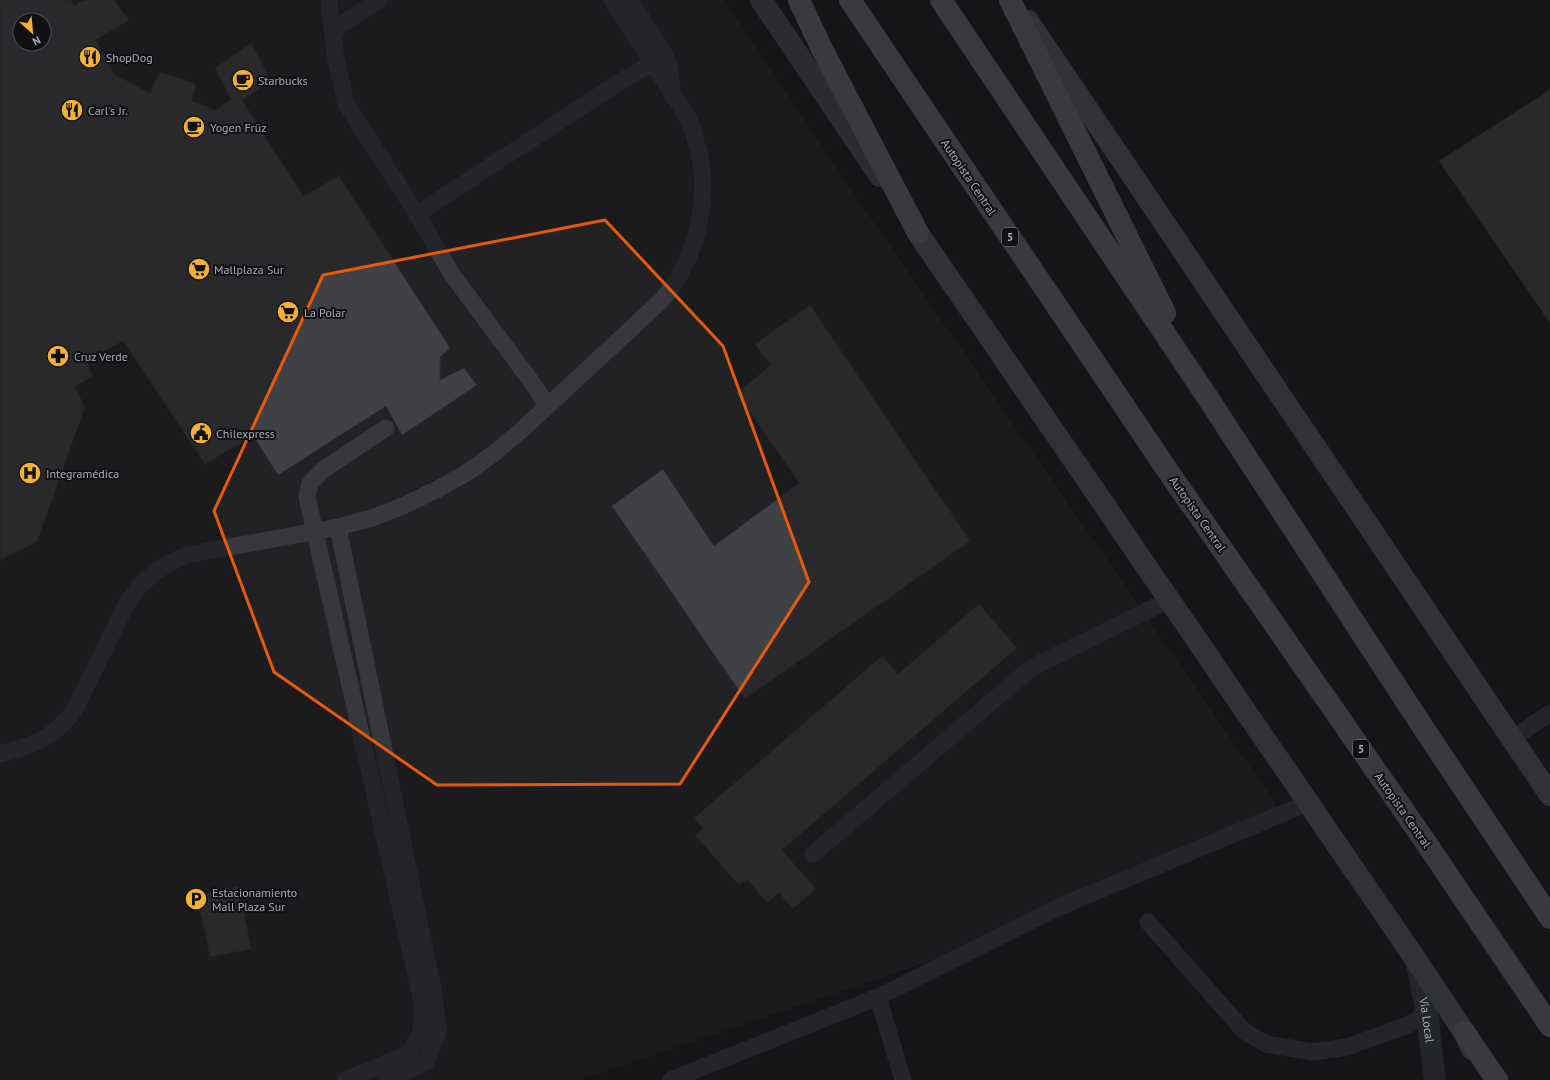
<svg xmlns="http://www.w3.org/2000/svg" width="1550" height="1080" viewBox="0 0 1550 1080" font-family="'PT Sans',sans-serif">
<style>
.built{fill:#222225;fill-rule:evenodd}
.building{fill:#404145;stroke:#303034;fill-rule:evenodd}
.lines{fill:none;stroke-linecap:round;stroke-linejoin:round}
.lane{stroke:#37383d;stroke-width:17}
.street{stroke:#37383d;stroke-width:22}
.secondary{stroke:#45474d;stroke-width:22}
.primary{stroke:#53555c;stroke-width:22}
.highway{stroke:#63666e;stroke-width:22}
.marked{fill:none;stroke:#e8590c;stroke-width:3;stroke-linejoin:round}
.labels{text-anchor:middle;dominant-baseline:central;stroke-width:4;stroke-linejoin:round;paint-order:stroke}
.shield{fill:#111113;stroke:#7b7e86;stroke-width:1}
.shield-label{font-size:11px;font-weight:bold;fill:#a8adb8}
.poi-label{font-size:12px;fill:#a8adb8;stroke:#111113;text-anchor:start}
.street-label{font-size:12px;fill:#a8adb8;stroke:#111113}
</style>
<rect width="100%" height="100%" fill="#161618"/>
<path class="built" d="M0 0H725L861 204 1287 820 1060 917 580 1080H0ZM20 20H44V44H20Z"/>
<path class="building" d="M0 0H71L74 6 84 0H114L129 20 96 40 114 74 150 93 159 72 196 84 192 101 216 110 231 99 215 68 251 43 270 78 258 90 242 100 303 196 339 176 450 348 440 357V380L464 368 477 385 402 435 386 406 278 475 253 436 205 464 123 341 86 360 93 376 75 387 85 407 37 542 0 560ZM20 20H44V44H20Z
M1550 90V323L1439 161Z
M810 305 970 541 745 699 612 506 663 469 714 546 799 483 737 393 771 365 755 344Z
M979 604 1017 648 782 850 816 889 793 909 779 893 767 903 747 879 739 885 695 835 703 829 694 818 882 656 898 674Z
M239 886 251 949 210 957 197 895Z"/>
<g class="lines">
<path class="lane" d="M329 0 335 54 346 104 417 214 451 273 536 388 547 406
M630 0 665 55 669 65 672 86
M333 30 379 0
M417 214 615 85 653 62
M338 527 434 994 438 1031 426 1062 388 1080
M1512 739 1550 713
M0 754C34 745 51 740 74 711L126 605 139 587 155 572 171 562 187 555 338 527 372 518 405 505 436 490 468 472 497 451 525 427 662 300 678 278 690 254 698 229 702 202 703 179 700 156 690 121 612 0
M813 854 1024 674 1037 665 1169 600
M1148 922 1244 1031 1266 1044 1313 1052 1347 1047 1408 1025 1427 1013
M878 997 903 1080
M346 1080 410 1053 421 1032 422 1002 307 497 310 483 323 470 386 428
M671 1080 878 997 1061 906 1308 803"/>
<path class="street" id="s1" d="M1416 960 1427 1013 1435 1080"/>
<path class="secondary" d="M761 0 880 176"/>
<path class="primary" d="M1028 21 1550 795
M918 233 1416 960 1464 1032 1472 1049"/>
<path class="highway" d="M799 0 822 49 918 233
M850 0 1170 474 1429 847 1550 1026
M941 0 1208 398 1428 735 1550 918
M1010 0 1165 313
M1464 1032 1497 1080"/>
</g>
<path d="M0 0H1550V1080H0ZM605 220 723 346 809 582 680 784 437 785 274 672 214 511 323 275Z" fill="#161618" fill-opacity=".55" fill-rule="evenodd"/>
<path class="marked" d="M605 220 723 346 809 582 680 784 437 785 274 672 214 511 323 275Z"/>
<defs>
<g id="restaurant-disc" transform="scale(1.15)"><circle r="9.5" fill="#f2b134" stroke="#111113"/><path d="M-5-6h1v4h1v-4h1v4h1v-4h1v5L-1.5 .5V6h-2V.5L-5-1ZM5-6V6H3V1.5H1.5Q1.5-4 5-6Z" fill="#111"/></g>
<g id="cafe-disc" transform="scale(1.15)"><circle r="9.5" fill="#f2b134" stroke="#111113"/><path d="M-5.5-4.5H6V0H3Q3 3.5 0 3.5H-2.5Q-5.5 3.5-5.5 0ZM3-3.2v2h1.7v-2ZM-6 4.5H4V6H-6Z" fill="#111"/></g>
<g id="supermarket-disc" transform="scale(1.15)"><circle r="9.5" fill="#f2b134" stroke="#111113"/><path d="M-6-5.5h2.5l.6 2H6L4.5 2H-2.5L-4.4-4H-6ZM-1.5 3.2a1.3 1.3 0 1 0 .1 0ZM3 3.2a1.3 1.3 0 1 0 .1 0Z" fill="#111"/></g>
<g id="pharmacy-disc" transform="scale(1.15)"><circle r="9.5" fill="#f2b134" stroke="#111113"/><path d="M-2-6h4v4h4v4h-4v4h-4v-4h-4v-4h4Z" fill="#111"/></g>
<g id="civic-disc" transform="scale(1.15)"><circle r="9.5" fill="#f2b134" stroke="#111113"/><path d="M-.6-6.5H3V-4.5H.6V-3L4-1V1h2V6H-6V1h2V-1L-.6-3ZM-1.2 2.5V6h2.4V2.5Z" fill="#111"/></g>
<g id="hospital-disc" transform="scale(1.15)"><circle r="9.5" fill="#f2b134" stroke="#111113"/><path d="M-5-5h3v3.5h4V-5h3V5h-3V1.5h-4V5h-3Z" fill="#111"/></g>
<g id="parking-disc" transform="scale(1.15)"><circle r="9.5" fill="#f2b134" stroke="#111113"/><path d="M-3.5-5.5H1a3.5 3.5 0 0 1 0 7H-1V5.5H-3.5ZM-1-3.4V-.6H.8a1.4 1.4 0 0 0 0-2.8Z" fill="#111"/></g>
</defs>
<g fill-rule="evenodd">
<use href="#restaurant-disc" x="90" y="57"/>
<use href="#cafe-disc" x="243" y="80"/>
<use href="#restaurant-disc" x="72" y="110"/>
<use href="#cafe-disc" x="194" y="127"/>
<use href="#supermarket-disc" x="199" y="269"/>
<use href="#supermarket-disc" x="288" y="312"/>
<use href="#pharmacy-disc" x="58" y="356"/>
<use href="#civic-disc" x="201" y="433"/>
<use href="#hospital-disc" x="30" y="473"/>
<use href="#parking-disc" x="196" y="899"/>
</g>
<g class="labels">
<g class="shield">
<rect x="1002" y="228" width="16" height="18" rx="3"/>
<rect x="1353" y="740" width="16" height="18" rx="3"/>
</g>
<g class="shield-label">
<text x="1010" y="237">5</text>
<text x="1361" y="749">5</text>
</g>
<g class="poi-label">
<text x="106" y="57">ShopDog</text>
<text x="258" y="80">Starbucks</text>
<text x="88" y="110">Carl's Jr.</text>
<text x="210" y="127">Yogen Früz</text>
<text x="214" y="269">Mallplaza Sur</text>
<text x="304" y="312">La Polar</text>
<text x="74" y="356">Cruz Verde</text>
<text x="216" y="433">Chilexpress</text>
<text x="46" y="473">Integramédica</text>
<text x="212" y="892">Estacionamiento<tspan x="212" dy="14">Mall Plaza Sur</tspan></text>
</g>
<g class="street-label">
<text transform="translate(969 177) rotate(56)">Autopista Central</text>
<text transform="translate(1198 514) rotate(55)">Autopista Central</text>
<text transform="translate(1403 810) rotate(55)">Autopista Central</text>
<text stroke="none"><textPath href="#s1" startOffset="61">Vía Local</textPath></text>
</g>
</g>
<g transform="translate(32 32) rotate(153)"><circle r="19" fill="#111113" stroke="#4d4f55"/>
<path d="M0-3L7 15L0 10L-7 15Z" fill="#f2b134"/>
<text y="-6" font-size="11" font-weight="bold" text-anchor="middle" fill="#a8adb8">N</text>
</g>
</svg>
